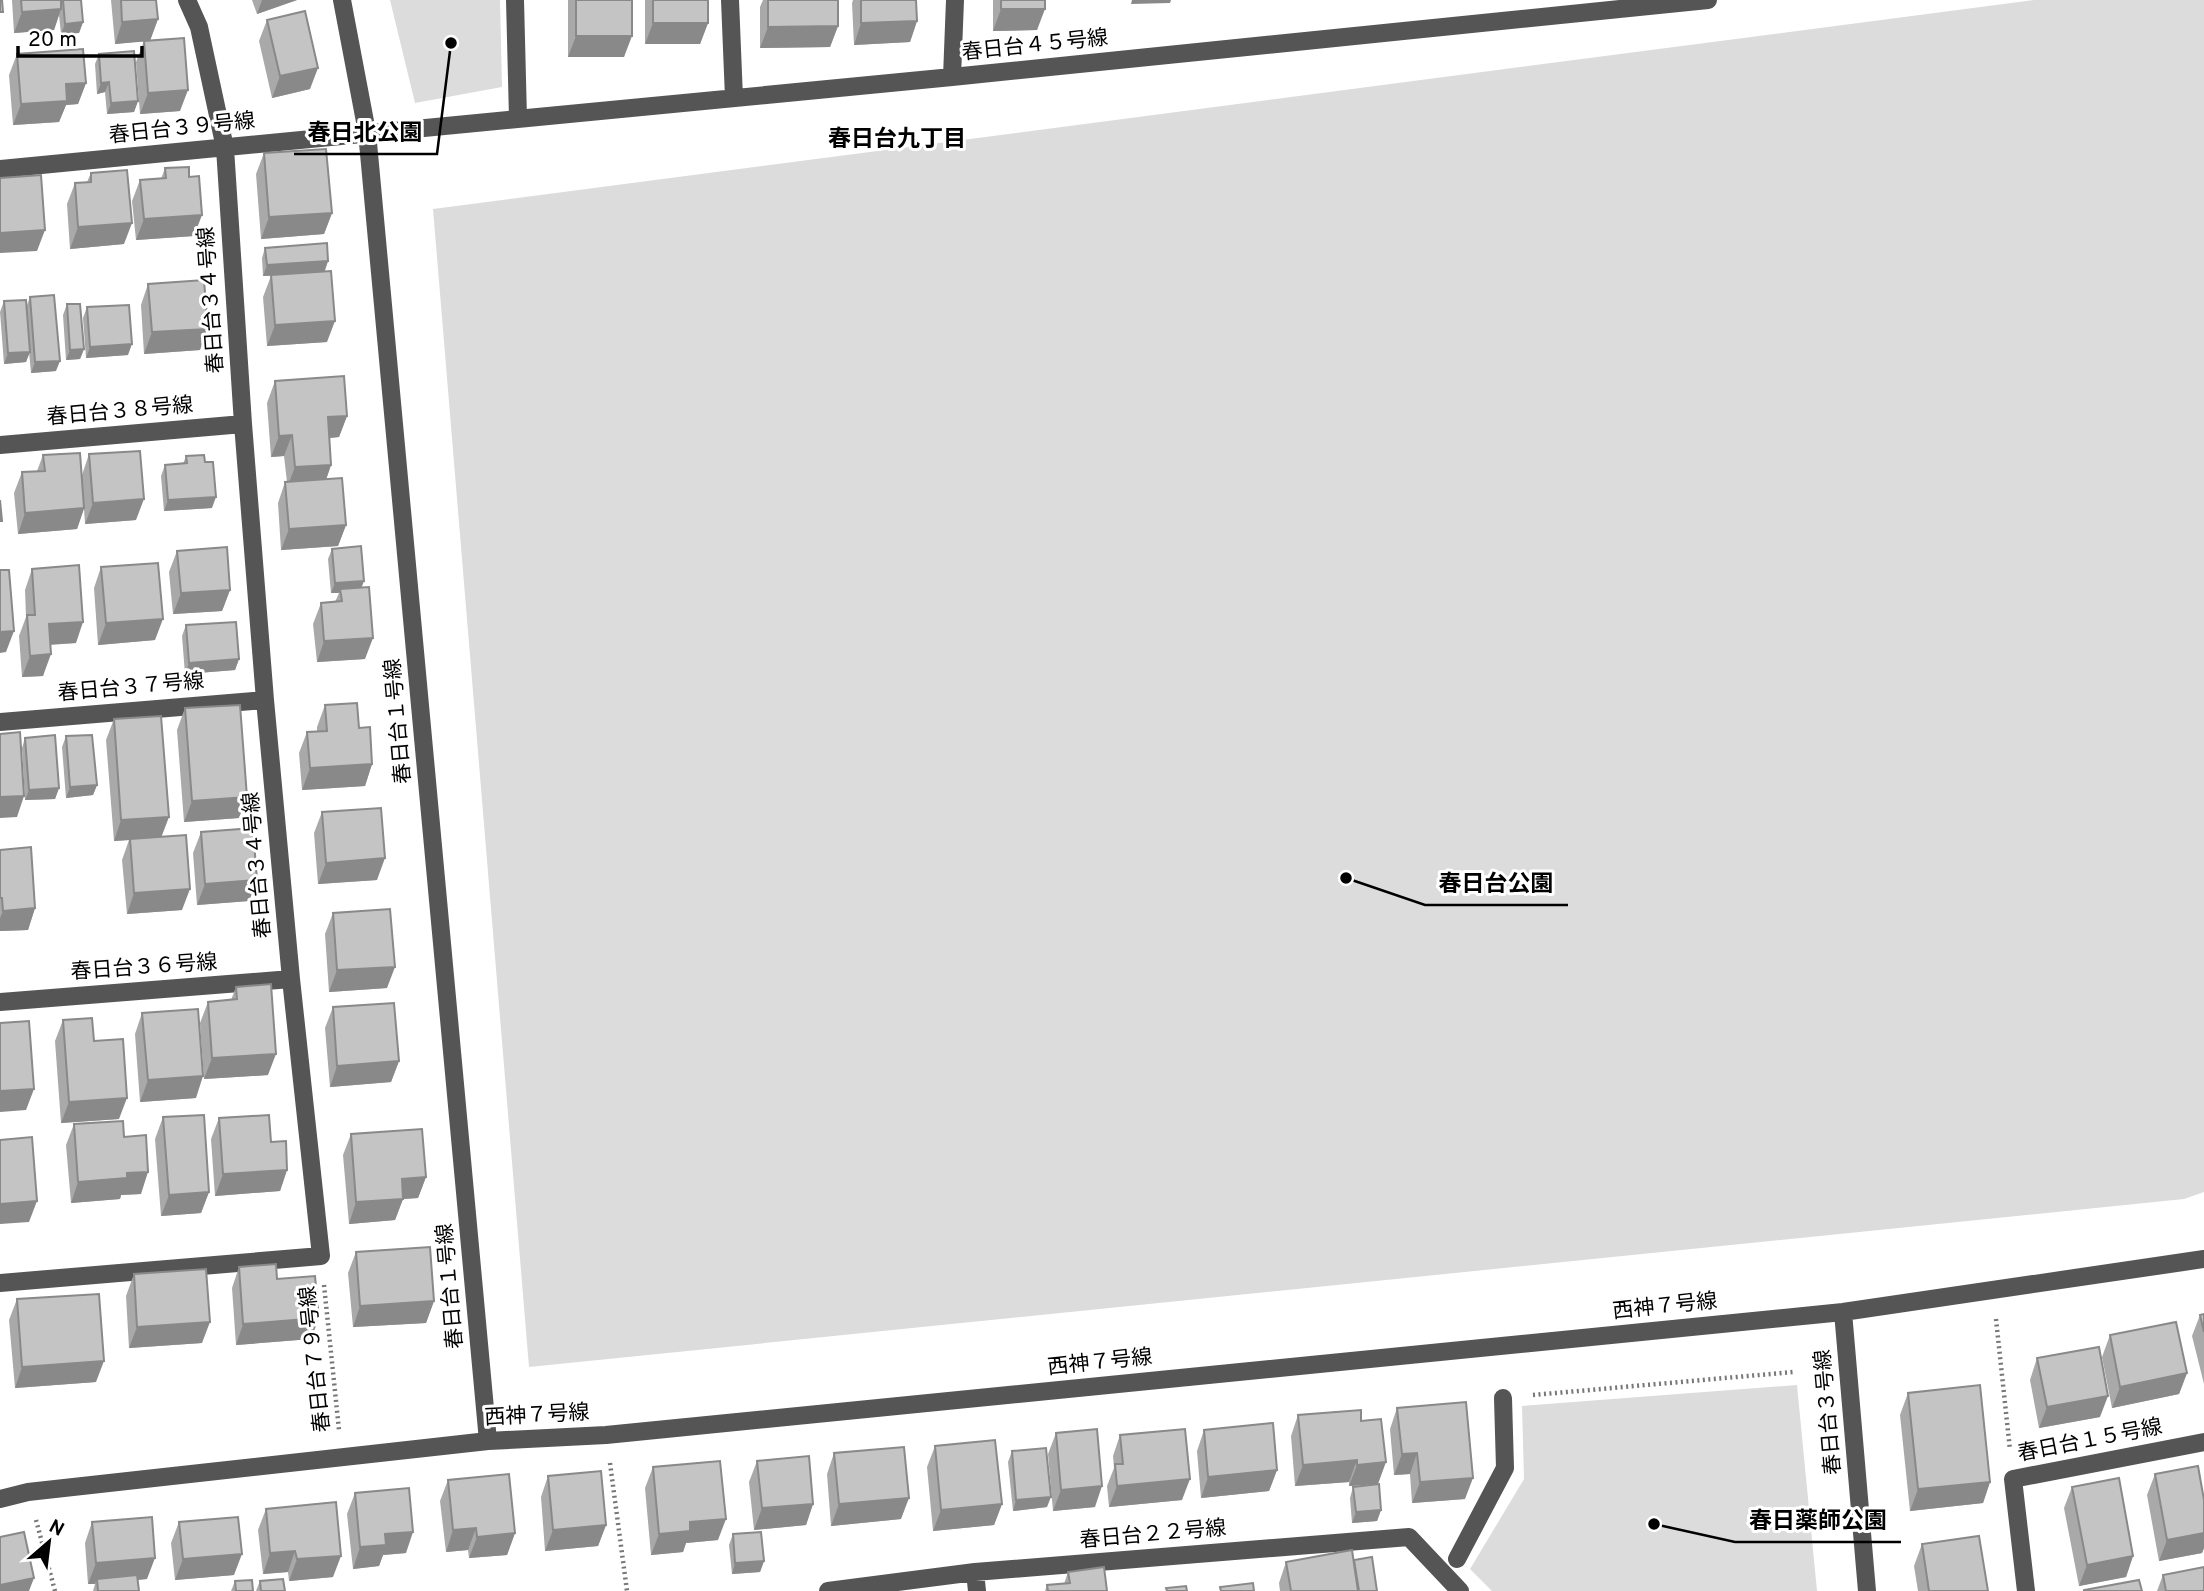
<svg xmlns="http://www.w3.org/2000/svg" width="2204" height="1591" viewBox="0 0 2204 1591" font-family="Overpass,'Noto Sans JP',sans-serif">
<style>
.green{fill:#dcdcdc}
.lines{fill:none;stroke-linecap:round;stroke-linejoin:round}
.path{stroke:#777;stroke-width:4.5;stroke-dasharray:2 3.5;stroke-linecap:butt}
.minor{stroke:#555;stroke-width:18}
.wall{fill:#a9a9a9}
.shaded-wall{fill:#898989}
.building{fill:#c4c4c4;stroke:#898989;stroke-width:2}
.labels{text-anchor:middle;dominant-baseline:central;stroke-width:6;stroke-linejoin:round;paint-order:stroke}
.street-label{font-size:21px;fill:#000;stroke:#fff}
.neighbourhood-label{font-size:23px;font-weight:bold;fill:#000;stroke:#fff}
.leader{fill:none;stroke:#000;stroke-width:2.5}
.callout-dot{fill:#000;stroke:#fff;stroke-width:2.5}
.callout-label{font-size:23px;text-anchor:middle;font-weight:bold;fill:#000;stroke:#fff;stroke-width:6;stroke-linejoin:round;paint-order:stroke}
</style>
<rect width="100%" height="100%" fill="#fff"/>
<path class="green" d="M390 0H500L502 87 415 103Z
M2034 0H2204V1192L2184 1199 529 1367 433 209Z
M1797 1385 1817 1591H1492L1470 1569 1524 1479 1522 1406Z"/>
<g class="lines">
<path class="path" d="M324 1285 339 1430
M1996 1319 2010 1450
M1533 1395 1793 1372
M610 1463 627 1591
M36 1520 55 1591"/>
<path class="minor" d="M342 0 367 132 488 1441
M515 0 518 118
M730 0 734 98
M952 77 955 0
M0 169 952 77 1708 0
M0 445 243 424
M0 722 265 700
M0 1002 291 979
M0 1283 321 1256 291 979 265 700 243 424 225 148 199 27 187 0
M1843 1312 1867 1591
M0 1499 28 1492 488 1441 606 1435 1843 1312 2204 1259
M1457 1559 1505 1468 1503 1398
M975 1572 977 1591
M828 1591 975 1572 1409 1537 1460 1591
M2026 1591 2013 1479 2204 1442"/>
</g>
<path class="wall" d="M12 0H81L83 22 79 33 61 34 59 15 54 30 14 33Z
M111 0H156L158 19 150 40 180 111 140 114 136 62 144 41 115 44Z
M252 0H297L257 14Z
M568 0H632L624 57H568Z
M645 0H708V23L700 44H645Z
M763 0H838V26L830 47 760 48V7Z
M853 0H916L917 21 910 42 854 45 852 3Z
M993 0H1045L1037 30 993 31Z
M267 20 310 89 272 98 259 41Z
M17 54 86 83 78 104 66 105 59 122 13 125 9 75Z
M99 54 138 101 134 112 107 114 105 92 97 94 95 64Z
M264 153 332 213 324 234 261 239 256 174Z
M165 168 194 236 136 240 132 201 140 180 161 179Z
M91 173 124 244 70 249 67 204 75 183 87 182Z
M265 248 328 261 325 271 327 342 267 346 263 297 271 276H263L262 258Z
M148 284 200 350 144 354 141 305Z
M30 297 56 371 31 373 29 352 26 362 4 364 0 312 4 301 26 308Z
M67 304 84 349 80 359 66 360 63 315Z
M87 307 128 355 86 358 83 318Z
M275 381 347 416 339 437 329 438 331 465 326 479 346 525 338 546 281 550 278 503 285 482H287L284 456 271 457 267 403Z
M89 454 136 520 85 524 84 509 77 529 18 534 14 493 22 472 37 471 43 455 82 475Z
M186 456 212 508 164 511 161 476 165 465 183 464Z
M332 549 361 587 365 659 317 662 313 624 321 603 335 602 339 593H331L328 559Z
M177 551 230 590 222 611 173 614 169 572Z
M101 567 155 640 98 645 94 588Z
M32 569 76 643 50 645 43 676 22 677 19 636 26 617 25 590Z
M186 625 239 659 235 670 185 674 182 636Z
M325 705 359 728 372 764 365 786 302 790 299 753 307 732 317 731V727Z
M185 708 239 818 184 822 177 730Z
M114 719 162 837 182 910 127 914 122 860 129 840 114 841 106 740Z
M66 736 97 785 93 795 66 798 62 747Z
M25 738 59 788 55 799 25 800 22 748Z
M322 812 377 880 318 884 314 833Z
M201 832 257 880 249 901 197 905 193 853Z
M0 850 35 908 28 930 0 931Z
M333 913 387 988 329 992 325 934Z
M236 987 268 1075 204 1079 200 1023 208 1002 231 1000Z
M333 1007 399 1061 391 1082 330 1087 325 1028Z
M142 1013 196 1098 140 1102 135 1034Z
M63 1020 94 1041 119 1119 61 1123 55 1041Z
M163 1117 209 1192 201 1213 161 1216 155 1139Z
M219 1118 271 1142 287 1170 280 1191 215 1196 211 1139Z
M74 1124 124 1137 141 1194 121 1195 120 1199 71 1203 66 1145Z
M351 1134 426 1177 418 1198 403 1199 395 1220 349 1224 343 1155Z
M356 1252 434 1301 426 1323 353 1327 348 1273Z
M239 1267 277 1279 311 1339 236 1345 232 1288Z
M134 1274 202 1343 129 1348 126 1296Z
M17 1299 96 1382 15 1388 9 1320Z
M2204 1314V1384L2192 1336 2200 1315Z
M2110 1335 2187 1373 2179 1394 2112 1408 2102 1357Z
M2037 1358 2100 1417 2039 1428 2030 1380Z
M1908 1393 1990 1482 1983 1503 1910 1511 1900 1415Z
M1397 1408 1465 1499 1412 1503 1410 1474 1394 1475 1390 1429Z
M1298 1415 1361 1421 1378 1484 1349 1486V1482L1295 1486 1291 1436Z
M1204 1430 1277 1470 1269 1491 1201 1498 1197 1451Z
M1056 1433 1095 1507 1053 1511 1048 1454Z
M1120 1435 1182 1500 1109 1507 1107 1486 1114 1468 1113 1456Z
M935 1446 1002 1504 994 1525 933 1531 927 1467Z
M1012 1451 1047 1507 1013 1511 1008 1462Z
M834 1453 901 1519 831 1526 827 1474Z
M757 1461 813 1504 806 1525 754 1530 749 1482Z
M653 1467 718 1540 686 1543 683 1552 651 1555 645 1488Z
M2155 1474 2204 1500V1548L2202 1553 2159 1561 2147 1495Z
M548 1476 606 1525 598 1546 545 1551 541 1497Z
M448 1480 515 1533 507 1555 469 1558 468 1550 446 1552 440 1501Z
M1353 1487 1381 1510 1377 1521 1352 1523 1350 1498Z
M2072 1487 2133 1556 2126 1577 2079 1586 2064 1508Z
M355 1493 406 1553 383 1555 379 1566 353 1569 347 1514Z
M266 1509 333 1577 289 1581 288 1572 263 1574 258 1530Z
M92 1522 147 1579 137 1580 139 1591H93L95 1584H88L85 1543Z
M179 1522 234 1575 175 1580 171 1543Z
M733 1534 764 1561 760 1572 732 1574 729 1545Z
M1922 1544 1988 1591H1918L1914 1566Z
M1286 1562H1353L1377 1591H1280L1279 1583Z
M1068 1572 1107 1591H1045L1047 1585 1064 1584Z
M2163 1575 2204 1591H2157Z
M235 1581 253 1591H231Z
M260 1581 285 1591H256Z"/>
<path class="shaded-wall" d="M262 0H297L257 14Z
M1132 0H1171L1170 3 1131 4Z
M61 9 54 30 14 33 22 12Z
M1001 9H1045L1037 30 993 31Z
M158 19 150 41 115 44 122 22Z
M917 21 910 42 854 45 861 23Z
M83 22 79 33 61 34 65 24Z
M653 23H708L700 44H645Z
M838 26 830 47 760 48 768 27Z
M576 36H632L624 57H568Z
M318 68 310 89 272 98 280 76Z
M109 82 105 92 97 94 101 83Z
M86 83 78 104 66 105 59 122 13 125 21 104 66 84Z
M188 90 180 111 140 114 148 93Z
M138 101 134 112 107 114 111 103Z
M332 213 324 234 261 239 269 217Z
M202 215 194 236 136 240 144 219Z
M132 223 124 244 70 249 78 227Z
M45 230 37 251 0 253V233Z
M328 261 324 272 263 276 267 265Z
M335 321 327 342 267 346 275 325Z
M208 329 200 350 144 354 152 332Z
M132 344 128 355 86 358 90 347Z
M84 349 80 359 66 360 70 350Z
M30 352 26 362 4 364 8 353Z
M60 361 56 371 31 373 35 362Z
M347 416 339 437 320 439 328 417Z
M292 435 284 456 271 457 279 436Z
M331 465 324 486 287 488 295 467Z
M216 497 212 508 164 511 168 500Z
M144 499 136 520 85 524 93 503Z
M84 508 77 529 18 534 25 513Z
M346 525 338 546 281 550 289 529Z
M364 581 360 592 340 589 339 593H331L335 583Z
M230 590 222 611 173 614 181 593Z
M163 619 155 640 98 645 106 623Z
M83 622 76 643 41 645 49 624Z
M14 631 6 652 0 653V632Z
M373 638 365 659 317 662 324 641Z
M51 654 43 676 22 677 30 656Z
M239 659 235 670 185 674 189 663Z
M372 764 365 786 302 790 310 768Z
M97 785 93 795 66 798 70 787Z
M59 788 55 799 25 800 29 790Z
M24 796 17 817 0 818V797Z
M247 797 239 818 184 822 192 801Z
M169 817 161 838 114 841 121 820Z
M385 858 377 880 318 884 326 863Z
M257 880 249 901 197 905 205 884Z
M190 889 182 910 127 914 134 893Z
M35 908 28 930 0 931V918L3 911Z
M395 967 387 988 329 992 337 970Z
M276 1054 268 1075 204 1079 212 1058Z
M399 1061 391 1082 330 1087 337 1066Z
M203 1076 196 1098 140 1102 148 1080Z
M34 1089 26 1110 0 1112V1091Z
M127 1098 119 1119 61 1123 69 1102Z
M287 1170 280 1191 215 1196 223 1174Z
M148 1172 141 1194 121 1195 120 1199 71 1203 78 1182 127 1173Z
M426 1177 418 1198 403 1199 395 1220 349 1224 356 1202 402 1179Z
M209 1192 201 1213 161 1216 169 1195Z
M37 1201 29 1222 0 1224V1204Z
M434 1301 426 1323 353 1327 360 1306Z
M319 1318 311 1339 236 1345 243 1324Z
M210 1322 202 1343 129 1348 137 1327Z
M104 1361 96 1382 15 1388 22 1367Z
M2187 1373 2179 1394 2112 1408 2120 1387Z
M2108 1396 2100 1417 2039 1428 2047 1407Z
M1417 1453 1410 1474 1394 1475 1402 1454Z
M1357 1460 1349 1482 1295 1486 1303 1465Z
M1386 1462 1378 1484 1349 1486 1357 1465Z
M1277 1470 1269 1491 1201 1498 1208 1477Z
M1473 1478 1465 1499 1412 1503 1420 1482Z
M1190 1479 1182 1500 1109 1507 1117 1486Z
M1990 1482 1983 1503 1910 1511 1918 1489Z
M1102 1486 1095 1507 1053 1511 1061 1490Z
M1051 1497 1047 1507 1013 1511 1016 1500Z
M909 1498 901 1519 831 1526 839 1504Z
M813 1504 806 1525 754 1530 762 1508Z
M1002 1504 994 1525 933 1531 941 1510Z
M1381 1510 1377 1521 1352 1523 1356 1512Z
M726 1519 718 1540 686 1543 683 1552 651 1555 659 1534 690 1522Z
M606 1525 598 1546 545 1551 553 1530Z
M476 1528 468 1550 446 1552 453 1530Z
M413 1532 406 1553 383 1555 379 1566 353 1569 360 1547 385 1534Z
M515 1533 507 1555 469 1558 477 1537Z
M2204 1533V1548L2202 1553 2159 1561 2167 1540Z
M295 1551 288 1572 263 1574 270 1553Z
M242 1554 234 1575 175 1580 183 1559Z
M341 1556 333 1577 289 1581 297 1559Z
M2133 1556 2126 1577 2079 1586 2087 1565Z
M155 1558 147 1579 97 1583V1579L95 1584H88L96 1563Z
M764 1561 760 1572 732 1574 735 1563Z
M34 1578 29 1591H0V1585Z"/>
<path class="building" d="M0 0H2L3 12H0Z
M21 0H61V9L22 12Z
M63 0H81L83 22 65 24Z
M121 0H156L158 19 122 22Z
M576 0H632V36H576Z
M653 0H708V23H653Z
M768 0H838V26L768 27Z
M861 0H916L917 21 861 23Z
M1001 0H1045V9H1001Z
M305 11 318 68 280 76 267 20Z
M184 38 188 90 148 93 144 41Z
M83 49 86 83 66 84 67 101 21 104 17 54Z
M134 51 138 101 111 103 109 82 101 83 99 54Z
M326 149 332 213 269 217 264 153Z
M189 167V177L199 176 202 215 144 219 140 180 166 178 165 168Z
M127 170 132 223 78 227 75 183 91 182V173Z
M41 175 45 230 0 233V178Z
M327 243 328 261 267 265 265 248Z
M331 271 335 321 275 325 271 275Z
M204 280 208 329 152 332 148 284Z
M54 295 60 361 35 362 30 297Z
M26 300 30 352 8 353 4 301Z
M67 304H80L84 349 70 350Z
M129 305 132 344 90 347 87 307Z
M344 376 347 416 328 417 331 465 295 467 292 435 279 436 275 381Z
M140 451 144 499 93 503 89 454Z
M80 453 84 508 25 513 22 472 45 471 43 455Z
M204 455 205 462H213L216 497 168 500 165 465 187 463 186 456Z
M342 478 346 525 289 529 285 482Z
M0 500 2 521H0Z
M361 546 364 581 335 583 332 549Z
M227 547 230 590 181 593 177 551Z
M158 563 163 619 106 623 101 567Z
M79 565 83 622 49 624 51 654 30 656 27 615H35L32 569Z
M0 570H9L14 631 0 632Z
M369 587 373 638 324 641 321 603 342 601 340 589Z
M236 622 239 659 189 663 186 625Z
M357 703 359 728 370 727 372 764 310 768 307 732 327 731 325 705Z
M240 705 247 797 192 801 185 708Z
M161 716 169 817 121 820 114 719Z
M20 732 24 796 0 797V734Z
M55 735 59 788 29 790 25 738Z
M92 735 97 785 70 787 66 736Z
M381 808 385 858 326 863 322 812Z
M253 828 257 880 205 884 201 832Z
M186 835 190 889 134 893 130 839Z
M31 847 35 908 3 911 2 898H0V850Z
M390 909 395 967 337 970 333 913Z
M271 984 276 1054 212 1058 208 1002 237 999 236 987Z
M394 1003 399 1061 337 1066 333 1007Z
M198 1009 203 1076 148 1080 142 1013Z
M92 1018 94 1041 123 1039 127 1098 69 1102 63 1020Z
M29 1021 34 1089 0 1091V1023Z
M204 1115 209 1192 169 1195 163 1117Z
M269 1115 271 1142 286 1141 287 1170 223 1174 219 1118Z
M123 1121 124 1137 146 1135 148 1172 127 1173V1178L78 1182 74 1124Z
M422 1129 426 1177 402 1179 403 1199 356 1202 351 1134Z
M32 1137 37 1201 0 1204V1140Z
M430 1247 434 1301 360 1306 356 1252Z
M276 1264 277 1279 315 1276 319 1318 243 1324 239 1267Z
M206 1269 210 1322 137 1327 134 1274Z
M99 1294 104 1361 22 1367 17 1299Z
M2204 1314V1332L2200 1315Z
M2176 1322 2187 1373 2120 1387 2110 1335Z
M2099 1347 2108 1396 2047 1407 2037 1358Z
M1980 1385 1990 1482 1918 1489 1908 1393Z
M1466 1402 1473 1478 1420 1482 1417 1453 1402 1454 1397 1408Z
M1361 1410V1421L1381 1419 1386 1462 1357 1465V1460L1303 1465 1298 1415Z
M1273 1423 1277 1470 1208 1477 1204 1430Z
M1097 1429 1102 1486 1061 1490 1056 1433Z
M1185 1429 1190 1479 1117 1486 1115 1464H1123L1120 1435Z
M995 1440 1002 1504 941 1510 935 1446Z
M904 1447 909 1498 839 1504 834 1453Z
M1046 1448 1051 1497 1016 1500 1012 1451Z
M809 1456 813 1504 762 1508 757 1461Z
M720 1461 726 1519 690 1522V1531L659 1534 653 1467Z
M2198 1466 2204 1500V1533L2167 1540 2155 1474Z
M601 1471 606 1525 553 1530 548 1476Z
M509 1474 515 1533 477 1537 476 1528 453 1530 448 1480Z
M2119 1478 2133 1556 2087 1565 2072 1487Z
M1379 1484 1381 1510 1356 1512 1353 1487Z
M409 1488 413 1532 385 1534 386 1545 360 1547 355 1493Z
M336 1502 341 1556 297 1559 295 1551 270 1553 266 1509Z
M152 1517 155 1558 96 1563 92 1522Z
M238 1517 242 1554 183 1559 179 1522Z
M24 1532 34 1578 0 1585V1537Z
M761 1532 764 1561 735 1563 733 1534Z
M1979 1536 1988 1591H1929L1922 1544Z
M1352 1550 1358 1591H1291L1286 1562Z
M1372 1557 1377 1591H1359L1354 1560Z
M1104 1567 1107 1591H1048L1047 1585 1070 1583 1068 1572Z
M2204 1567V1591H2166L2163 1575Z
M137 1575 139 1591H98L97 1579Z
M283 1579 285 1591H261L260 1581Z
M252 1580 253 1591H236L235 1581Z
M2139 1580 2142 1591H2084V1590Z
M1253 1583 1254 1591H1221L1220 1587Z
M1186 1586 1187 1591H1167L1166 1588Z"/>
<g class="labels">
<g class="street-label">
<text transform="translate(1035 46) rotate(-6)">春日台４５号線</text>
<text transform="translate(182 129) rotate(-6)">春日台３９号線</text>
<text transform="translate(212 300) rotate(-94)">春日台３４号線</text>
<text transform="translate(120 412) rotate(-5)">春日台３８号線</text>
<text transform="translate(131 688) rotate(-5)">春日台３７号線</text>
<text transform="translate(399 721) rotate(-95)">春日台１号線</text>
<text transform="translate(258 865) rotate(-95)">春日台３４号線</text>
<text transform="translate(144 968) rotate(-4)">春日台３６号線</text>
<text transform="translate(451 1286) rotate(-95)">春日台１号線</text>
<text transform="translate(1665 1307) rotate(-6)">西神７号線</text>
<text transform="translate(316 1359) rotate(-96)">春日台７９号線</text>
<text transform="translate(1100 1363) rotate(-6)">西神７号線</text>
<text transform="translate(1829 1412) rotate(-95)">春日台３号線</text>
<text transform="translate(537 1416) rotate(-3)">西神７号線</text>
<text transform="translate(2090 1441) rotate(-11)">春日台１５号線</text>
<text transform="translate(1153 1535) rotate(-5)">春日台２２号線</text>
</g>
<g class="neighbourhood-label">
<text x="897" y="140">春日台九丁目</text>
</g>
</g>
<path class="leader" d="M451 43L437 154H294M1346 878L1425 905H1568M1654 1524L1735 1542H1901"/>
<g class="callout-dot">
<circle cx="451" cy="43" r="7"/>
<circle cx="1346" cy="878" r="7"/>
<circle cx="1654" cy="1524" r="7"/>
</g>
<g class="callout-label">
<text x="365" y="140">春日北公園</text>
<text x="1496" y="891">春日台公園</text>
<text x="1818" y="1528">春日薬師公園</text>
</g>
<g transform="translate(49 1542) rotate(28)" stroke="#ffffff" stroke-width="5" paint-order="stroke">
<path d="M0-5L12 26L0 18L-12 26Z" fill="#000000"/>
<text y="-10" font-size="19" font-weight="bold" text-anchor="middle" fill="#000000">N</text>
</g>
<path d="M18 46v10h124v-10" fill="none" stroke="#000000" stroke-width="3.5"/>
<text x="28" y="46" font-size="21" fill="#000000" stroke="#ffffff" stroke-width="5" paint-order="stroke">20 m</text>
</svg>
